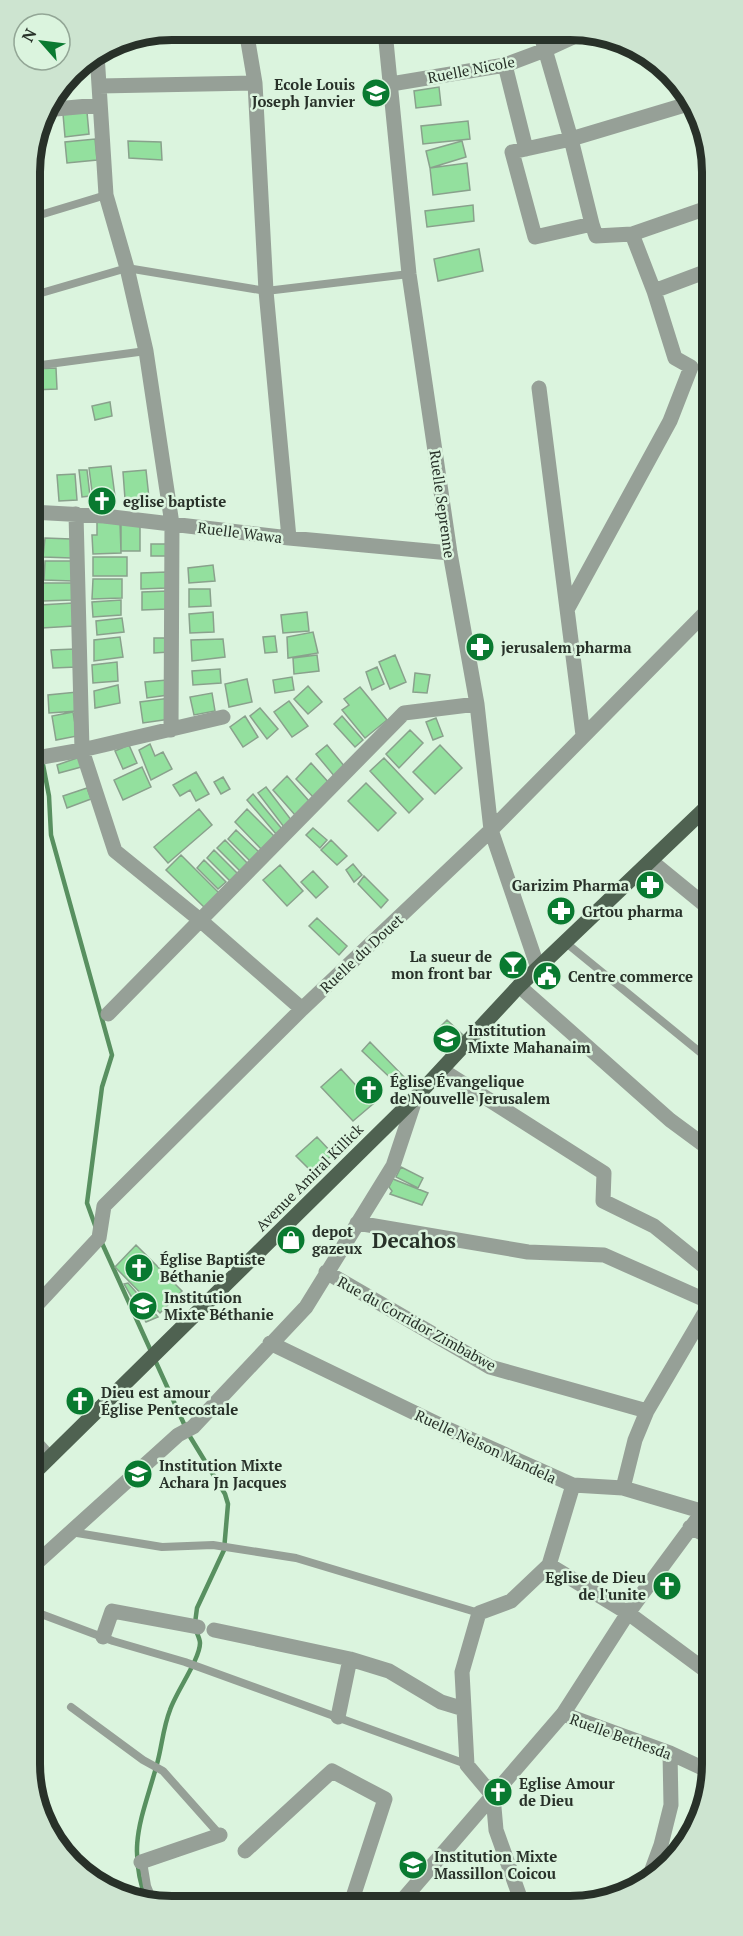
<svg xmlns="http://www.w3.org/2000/svg" width="743" height="1936" viewBox="0 0 743 1936" font-family="'PT Serif',serif">
<style>
.lines{fill:none;stroke-linecap:round;stroke-linejoin:round}
.stream{stroke:#589060;stroke-width:4.5}
.building{fill:#93e09e;stroke:#89a18c;stroke-width:1.5}
.service{stroke:#96a097;stroke-width:8}
.minor{stroke:#96a097;stroke-width:15}
.primary{stroke:#4f6251;stroke-width:15}
.labels{text-anchor:middle;dominant-baseline:central;stroke-width:5;stroke-linejoin:round;paint-order:stroke}
.street-label{font-size:15px;fill:#283129;stroke:#dbf4de}
.poi-label{font-size:15px;font-weight:bold;fill:#283129;stroke:#dbf4de;text-anchor:start}
.district-label{font-size:21px;font-weight:bold;fill:#283129;stroke:#dbf4de}
.rim{fill:none;stroke:#283129;stroke-width:8}
</style>
<rect width="100%" height="100%" fill="#dbf4de"/>
<g class="lines">
<path class="stream" d="M31 702 49 796 51 835 112 1055 102 1087 87 1203 96 1228
M101 1241 189 1435 225 1494 228 1504 224 1550 197 1608 195 1623
M147 1903C126 1845 142 1819 157 1764 162 1746 163 1728 170 1710 176 1692 200 1659 200 1643 200 1639 197 1634 196 1630"/>
</g>
<path class="building" d="M439 87 441 105 416 108 414 91Z
M87 112 89 134 65 137 63 114Z
M468 121 470 139 423 144 421 126Z
M95 139 97 160 67 163 65 142Z
M128 141 161 142 162 160 129 158Z
M462 141 466 157 430 168 426 151Z
M467 163 470 190 433 195 430 168Z
M473 205 474 221 427 227 425 211Z
M479 249 483 271 438 281 434 259Z
M56 368 57 389 32 390V369Z
M110 402 112 416 95 420 92 406Z
M39 462 40 491H31V463Z
M111 466 115 496 93 499 89 468Z
M79 470H87L90 496 82 497Z
M146 470 149 498 125 499 123 472Z
M75 474 77 500 59 501 57 475Z
M97 522 120 523 121 553 93 554 92 535H97Z
M121 523H140V551H121Z
M45 538 71 539 72 558 43 557Z
M151 544H169L170 556H151Z
M93 557H127V576H93Z
M45 561H74L73 581 44 580Z
M213 565 215 581 189 583 188 568Z
M167 572V588L141 589V573Z
M93 579H122V598L92 599Z
M42 583H73V600L43 601Z
M189 589H210L211 606 189 607Z
M168 591V609L142 610V592Z
M121 600V615L93 617 92 602Z
M73 603 74 626 42 628 40 605Z
M213 612 214 632 190 633 189 614Z
M307 612 309 631 283 633 281 615Z
M122 618 124 632 97 635 96 621Z
M313 632 318 653 288 658 287 637Z
M275 636 277 652 265 653 263 637Z
M120 637 123 657 94 661V640Z
M154 638H169V652L154 653Z
M223 639 225 657 192 661 191 640Z
M75 649 77 667 53 668 51 650Z
M317 655 319 671 294 674 293 658Z
M395 655 406 682 390 689 379 662Z
M117 662 118 681 93 683 92 665Z
M377 667 384 684 372 690 366 672Z
M220 669 221 683 193 685 192 671Z
M415 673 430 675 427 693 413 692Z
M292 677 294 690 275 693 273 680Z
M247 679 252 702 229 707 225 684Z
M167 680 168 695 147 698 145 682Z
M118 685 120 703 95 708 94 691Z
M308 686 322 702 308 714 294 699Z
M360 687 387 720 365 738 342 710 349 705 344 699Z
M77 692 78 711 49 713 48 695Z
M212 693 215 711 194 715 190 697Z
M170 698V719L143 723 140 702Z
M289 701 308 726 292 737 274 712Z
M260 708 278 729 267 739 250 716Z
M73 712 77 736 56 740 52 716Z
M245 716 258 737 243 747 230 727Z
M342 716 363 740 355 747 334 724Z
M436 718 443 736 433 740 426 722Z
M410 730 423 743 399 768 386 754Z
M150 744 155 756 163 752 172 769 151 780 139 750Z
M129 745 137 763 123 769 115 751Z
M327 745 345 767 335 777 316 754Z
M440 745 462 768 435 794 413 772Z
M80 757 85 766 59 773 57 765Z
M384 758 423 799 409 813 370 771Z
M311 763 330 784 315 799 296 779Z
M142 767 151 787 123 800 114 780Z
M196 772 209 794 196 801 190 790 180 796 173 785Z
M287 776 309 801 295 815 273 790Z
M223 777 230 789 221 794 214 782Z
M366 783 396 813 378 831 348 801Z
M266 787 292 821 284 827 258 793Z
M87 788 91 799 67 808 63 796Z
M253 794 282 829 276 834 247 800Z
M199 809 212 825 168 863 154 847Z
M247 809 276 838 263 851 235 822Z
M313 828 327 840 320 848 306 835Z
M236 830 261 854 252 863 228 839Z
M225 840 250 866 242 873 217 848Z
M331 840 347 856 337 865 321 850Z
M214 850 240 876 232 883 207 858Z
M181 855 220 894 206 909 166 870Z
M204 860 226 882 218 889 197 868Z
M353 864 362 875 354 882 346 870Z
M280 865 303 891 287 906 263 880Z
M313 871 328 887 316 898 301 882Z
M364 876 388 900 381 908 358 884Z
M317 918 347 946 339 955 309 926Z
M447 1020 463 1035 449 1049 434 1033Z
M370 1042 408 1081 402 1089 362 1051Z
M341 1069 373 1104 353 1121 321 1087Z
M366 1079 382 1095 376 1100 360 1084Z
M317 1137 333 1154 313 1173 296 1156Z
M401 1167 423 1178 418 1188 396 1177Z
M393 1179 428 1193 422 1205 390 1194 392 1191 389 1187Z
M136 1245 182 1291 160 1313 115 1267Z
M128 1283 158 1317 146 1322 124 1284Z
M83 1389 92 1399 82 1408 73 1397Z"/>
<g class="lines">
<path class="service" d="M30 218 106 195
M31 296 127 268 266 291 409 274
M34 366 146 351
M565 942 712 1062
M71 1532 162 1547 213 1545 296 1558 479 1613
M33 1611 113 1641 185 1662 466 1764
M71 1707 143 1760 163 1771 220 1835
M143 1862 147 1886 154 1903"/>
<path class="minor" d="M246 30 255 83 266 291 289 538
M385 31 409 274 450 553 477 704 491 830 538 968
M540 32 571 139 592 224
M97 54 106 195 127 268 146 351 172 524 171 730
M505 65 526 149
M391 84 505 65 545 50 582 33
M99 86 255 83
M45 110 99 105
M632 234 710 207
M654 291 710 270
M539 388 583 735
M31 512 104 516 289 538 450 553
M76 514 82 750 115 851 200 920 302 1009
M568 608 670 421 691 367 675 358 654 291 632 234 596 236 592 224 535 237 512 152 571 139 688 104
M31 759 82 750 223 717
M651 861 711 910
M519 986 670 1120 712 1151
M108 1014 404 713 477 704
M442 1070 604 1173 603 1201 654 1226 711 1272V1302L647 1411 635 1440 623 1488
M357 1223 528 1252 604 1255 712 1303
M326 1272 490 1367 647 1411
M32 1310 99 1238 104 1206 302 1009 491 830 711 607
M270 1343 448 1429 573 1485 623 1488 711 1514
M32 1439 49 1458
M690 1527 712 1538
M549 1565 628 1613 713 1676
M32 1567 178 1435 193 1427 306 1307 393 1166 416 1097
M214 1630 350 1659 389 1671 441 1702 464 1709
M103 1637 112 1611 198 1627
M563 1714 670 1753 713 1773
M338 1717 350 1659
M245 1851 332 1771 385 1799 352 1900 357 1903
M141 1862 220 1835
M647 1883 661 1845 671 1805 670 1753
M400 1903 563 1714 628 1613 712 1499
M522 1903 496 1830 493 1796 467 1765 462 1672 479 1613 511 1601 549 1565 573 1485"/>
<path class="primary" d="M32 1475 416 1097 519 986 711 803"/>
</g>
<defs>
<g id="school-disc" transform="scale(1.5)"><circle r="9.5" fill="#097a30" stroke="#dbf4de"/><path d="M0-5L7-2L0 1L-7-2ZM-4 1L0 2.5L4 1V4Q0 6-4 4Z" fill="#fff"/></g>
<g id="church-disc" transform="scale(1.5)"><circle r="9.5" fill="#097a30" stroke="#dbf4de"/><path d="M-1.2-6h2.4v3.5h3.3v2.4h-3.3V6h-2.4V-.1h-3.3v-2.4h3.3Z" fill="#fff"/></g>
<g id="pharmacy-disc" transform="scale(1.5)"><circle r="9.5" fill="#097a30" stroke="#dbf4de"/><path d="M-2-6h4v4h4v4h-4v4h-4v-4h-4v-4h4Z" fill="#fff"/></g>
<g id="bar-disc" transform="scale(1.5)"><circle r="9.5" fill="#097a30" stroke="#dbf4de"/><path d="M-6-5H6L.8 .8V4.5H3.5V6h-7V4.5H-.8V.8Z" fill="#fff"/></g>
<g id="civic-disc" transform="scale(1.5)"><circle r="9.5" fill="#097a30" stroke="#dbf4de"/><path d="M-.6-6.5H3V-4.5H.6V-3L4-1V1h2V6H-6V1h2V-1L-.6-3ZM-1.2 2.5V6h2.4V2.5Z" fill="#fff"/></g>
<g id="shop-disc" transform="scale(1.5)"><circle r="9.5" fill="#097a30" stroke="#dbf4de"/><path d="M-5-2.5h2.3a2.7 3.5 0 0 1 5.4 0H5L5.5 6h-11ZM-1.5-2.5h3a1.5 2.3 0 0 0-3 0Z" fill="#fff"/></g>
</defs>
<g fill-rule="evenodd">
<use href="#school-disc" x="376" y="93"/>
<use href="#church-disc" x="102" y="501"/>
<use href="#pharmacy-disc" x="480" y="647"/>
<use href="#pharmacy-disc" x="650" y="885"/>
<use href="#pharmacy-disc" x="561" y="911"/>
<use href="#bar-disc" x="513" y="965"/>
<use href="#civic-disc" x="547" y="976"/>
<use href="#school-disc" x="447" y="1039"/>
<use href="#church-disc" x="369" y="1090"/>
<use href="#shop-disc" x="291" y="1240"/>
<use href="#church-disc" x="139" y="1268"/>
<use href="#school-disc" x="143" y="1306"/>
<use href="#church-disc" x="80" y="1401"/>
<use href="#school-disc" x="138" y="1474"/>
<use href="#church-disc" x="667" y="1586"/>
<use href="#church-disc" x="498" y="1792"/>
<use href="#school-disc" x="413" y="1865"/>
</g>
<g class="labels">
<g class="street-label">
<text transform="translate(471 69) rotate(-11)">Ruelle Nicole</text>
<text transform="translate(443 504) rotate(82)">Ruelle Seprenne</text>
<text transform="translate(240 532) rotate(7)">Ruelle Wawa</text>
<text transform="translate(361 953) rotate(-43)">Ruelle du Douet</text>
<text transform="translate(309 1177) rotate(-45)">Avenue Amiral Killick</text>
<text transform="translate(417 1323) rotate(29)">Rue du Corridor Zimbabwe</text>
<text transform="translate(486 1446) rotate(25)">Ruelle Nelson Mandela</text>
<text transform="translate(621 1736) rotate(20)">Ruelle Bethesda</text>
</g>
<g class="poi-label">
<text x="355" y="84" text-anchor="end">Ecole Louis<tspan x="355" dy="17">Joseph Janvier</tspan></text>
<text x="123" y="501">eglise baptiste</text>
<text x="501" y="647">jerusalem pharma</text>
<text x="629" y="885" text-anchor="end">Garizim Pharma</text>
<text x="582" y="911">Grtou pharma</text>
<text x="492" y="956" text-anchor="end">La sueur de<tspan x="492" dy="17">mon front bar</tspan></text>
<text x="568" y="976">Centre commerce</text>
<text x="468" y="1030">Institution<tspan x="468" dy="17">Mixte Mahanaim</tspan></text>
<text x="390" y="1081">Église Évangelique<tspan x="390" dy="17">de Nouvelle Jerusalem</tspan></text>
<text x="312" y="1231">depot<tspan x="312" dy="17">gazeux</tspan></text>
<text x="160" y="1259">Église Baptiste<tspan x="160" dy="17">Béthanie</tspan></text>
<text x="164" y="1297">Institution<tspan x="164" dy="17">Mixte Béthanie</tspan></text>
<text x="101" y="1392">Dieu est amour<tspan x="101" dy="17">Église Pentecostale</tspan></text>
<text x="159" y="1465">Institution Mixte<tspan x="159" dy="17">Achara Jn Jacques</tspan></text>
<text x="646" y="1577" text-anchor="end">Eglise de Dieu<tspan x="646" dy="17">de l'unite</tspan></text>
<text x="519" y="1783">Eglise Amour<tspan x="519" dy="17">de Dieu</tspan></text>
<text x="434" y="1856">Institution Mixte<tspan x="434" dy="17">Massillon Coicou</tspan></text>
</g>
<g class="district-label">
<text x="414" y="1240">Decahos</text>
</g>
</g>
<path d="M0 0H743V1936H0ZM172 40H570A132 132 0 0 1 702 172V1764A132 132 0 0 1 570 1896H172A132 132 0 0 1 40 1764V172A132 132 0 0 1 172 40Z" fill="#cde4d0" fill-rule="evenodd"/>
<path class="rim" d="M172 40H570A132 132 0 0 1 702 172V1764A132 132 0 0 1 570 1896H172A132 132 0 0 1 40 1764V172A132 132 0 0 1 172 40Z"/>
<g transform="translate(42 42) rotate(298)"><circle r="28" fill="#dbf4de" stroke="#93a696" stroke-width="1.5"/>
<path d="M0-4.5L10 22L0 15L-10 22Z" fill="#097a30"/>
<text y="-9" font-size="16" font-weight="bold" text-anchor="middle" fill="#283129">N</text>
</g>
</svg>
